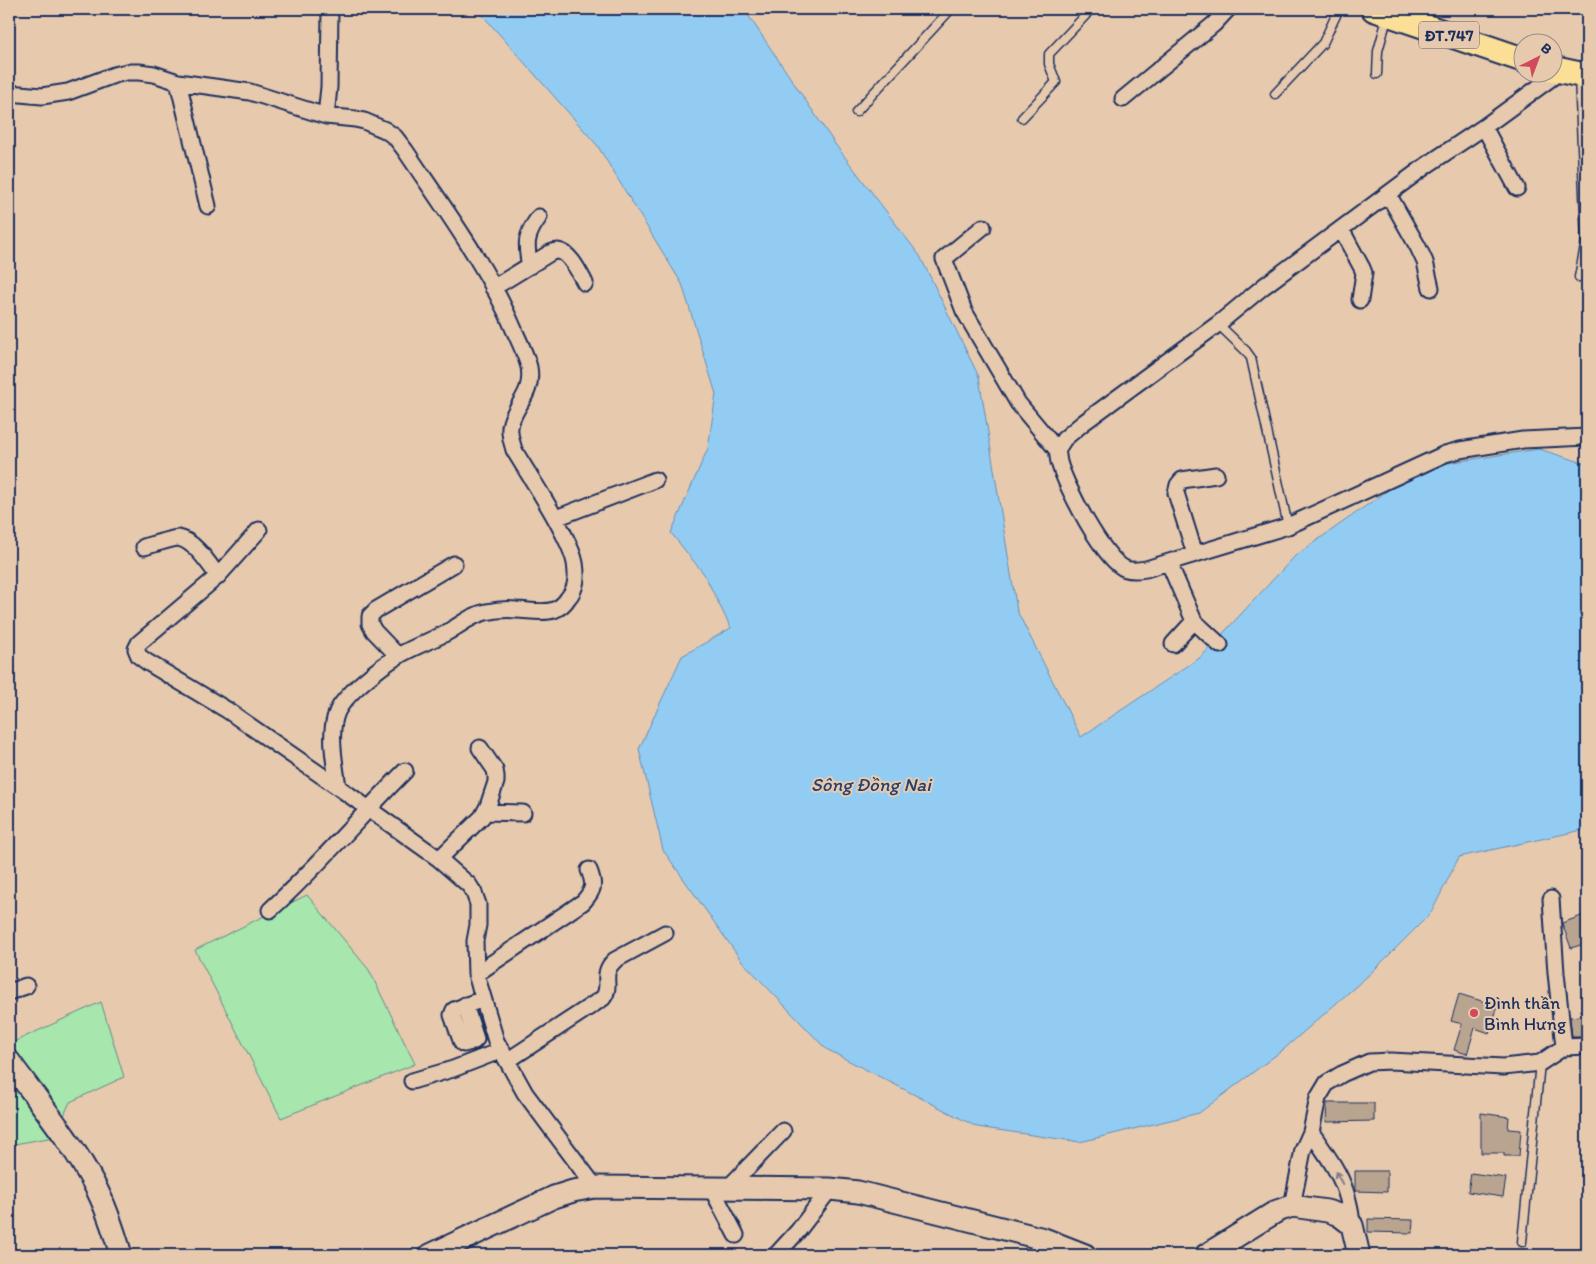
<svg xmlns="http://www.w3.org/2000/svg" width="1596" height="1264" viewBox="0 0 1596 1264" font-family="Itim,sans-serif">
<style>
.green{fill:#a7e6ad;stroke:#618a86}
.water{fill:#93ccf2;stroke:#638db7}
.building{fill:#b9a490;stroke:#1b2f5e}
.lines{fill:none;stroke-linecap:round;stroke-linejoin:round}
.lane-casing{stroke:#1b2f5e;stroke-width:11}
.street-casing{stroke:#1b2f5e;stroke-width:19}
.secondary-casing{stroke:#1b2f5e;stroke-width:25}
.primary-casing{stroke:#1b2f5e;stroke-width:28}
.lane{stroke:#e7caae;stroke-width:8}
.street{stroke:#e7caae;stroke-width:15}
.secondary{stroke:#e7caae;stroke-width:21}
.primary{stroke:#fbdf96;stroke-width:24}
.oneway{stroke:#817c86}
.poi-dot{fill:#d1495b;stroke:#e7caae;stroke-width:2}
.labels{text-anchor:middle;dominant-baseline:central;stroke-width:4;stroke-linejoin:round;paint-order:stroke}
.shield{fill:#e7caae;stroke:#585e76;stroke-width:1}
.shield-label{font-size:16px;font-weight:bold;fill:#1b2f5e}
.poi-label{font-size:18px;fill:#1b2f5e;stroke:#e7caae;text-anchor:start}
.water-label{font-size:19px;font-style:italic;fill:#273f6d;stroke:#e7caae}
</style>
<rect width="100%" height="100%" fill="#e7caae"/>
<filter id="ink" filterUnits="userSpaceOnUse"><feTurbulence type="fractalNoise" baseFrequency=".02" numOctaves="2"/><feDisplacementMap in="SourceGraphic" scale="10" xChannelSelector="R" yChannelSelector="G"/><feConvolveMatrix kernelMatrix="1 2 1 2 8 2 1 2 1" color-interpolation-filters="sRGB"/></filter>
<g filter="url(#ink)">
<path class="green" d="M307 895 369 970 415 1064 281 1118 195 950Z
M101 1002 124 1077 70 1102 54 1137 9 1145V1044Z"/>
<path class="water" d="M477 9H744L835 144 920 256 979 377 1017 611 1081 737 1201 657 1295 556 1421 467 1539 449 1587 464V829L1459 857 1431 913 1371 973 1284 1049 1199 1113 1080 1142 977 1127 826 1049 741 960 663 850 639 749 682 656 731 628 704 574 671 533 708 448 716 394 682 284 597 145Z"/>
<path class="building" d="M1584 915 1587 924V943L1571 948 1562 923Z
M1459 994 1498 1006 1489 1033 1475 1028 1467 1054 1454 1050 1462 1024 1451 1021Z
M1587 1015V1037H1572L1570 1017Z
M1327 1103H1374V1121L1326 1122Z
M1481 1113 1509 1117 1508 1129 1521 1130 1519 1156H1504V1153H1481Z
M1355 1171H1387V1192L1355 1191Z
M1471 1173 1506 1178 1503 1197 1468 1192Z
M1368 1219 1413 1220 1412 1233 1368 1232Z"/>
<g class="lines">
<g class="lane-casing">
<path id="lane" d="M1377 74 1378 51 1388 15
M1579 77 1586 241 1579 277
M1275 94 1323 43 1339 9
M856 112 951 9
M1022 118 1056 82 1049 64V54L1085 16 1090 9
M1218 324 1246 351 1251 358 1288 526
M1522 1242 1540 1063"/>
</g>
<g class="street-casing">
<path id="street" d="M1561 71 1484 127 1427 165 1264 286 1218 324 1083 423 1064 439 1057 450C1058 454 1058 458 1059 462 1065 485 1104 561 1126 569 1132 571 1140 570 1146 569L1288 526 1445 454 1460 450 1523 440 1587 437
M178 82 208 206
M9 93 42 96 68 92 114 75 127 72H139L154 74 178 82 250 92 326 116 355 119 364 121 385 130 395 137 405 150C444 208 488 267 515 332 520 343 526 355 529 367 534 396 513 405 510 427 509 435 512 442 514 450 530 477 548 503 562 531 567 541 573 552 575 563 577 576 577 588 568 598 565 603 559 608 554 610 542 614 528 610 516 610 506 609 496 610 486 612 471 615 459 626 446 633 430 641 413 647 398 656 381 666 345 694 337 712 328 733 335 764 338 787L439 859 469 885 474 893 478 904V925L475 941 476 974 496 1041 525 1093 595 1187
M1123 99 1214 24 1228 9
M326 116 329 87 330 9
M1484 127 1517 188
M1388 194 1418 247 1425 262 1431 288
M983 227 944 259 964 311 1018 403 1057 450
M1341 229 1362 268 1364 273 1360 300
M530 266C525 243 526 235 539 217
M493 288 550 253C552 252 555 251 558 251 570 252 580 274 585 283
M556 518 655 480
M259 530 218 576 139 643 136 649 139 656 147 662 227 710 338 787
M144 547C151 545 173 538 178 538 194 540 209 564 218 576
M1195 554 1176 493 1178 485 1182 480 1216 475
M1169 563 1194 621 1220 645
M1173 644 1194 621
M398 656 374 631 370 624V616L376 610 454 564
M485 812 523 813
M439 859 482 817 488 806 496 782V776L495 770 480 748
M1551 899 1556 973 1564 1047
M270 910C318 867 359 817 405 771
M476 974 583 902C594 890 595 885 589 870
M9 992 26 986
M465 1005 476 1039 474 1041 464 1044 462 1043 452 1015 454 1010 483 999
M507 1061 603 998C613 985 599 975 615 960L665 933
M412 1081 453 1069 502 1050
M1311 1132C1323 1150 1338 1169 1345 1190 1349 1201 1351 1213 1352 1225
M712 1189 736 1235
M727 1189 783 1131
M1292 1206 1303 1150 1311 1132 1318 1098 1327 1083 1342 1074 1369 1062 1391 1061 1503 1067 1540 1063 1564 1047 1587 1046
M776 1255 798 1231 830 1189
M1035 1255 1044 1239"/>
</g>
<g class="secondary-casing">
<path id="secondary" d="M9 1061C38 1101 71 1140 94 1184 106 1206 114 1231 121 1255
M430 1255 554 1197 573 1191 595 1187 830 1189 858 1192 1044 1239 1085 1255
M1206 1255 1277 1211 1292 1206 1327 1211 1339 1215 1352 1225 1359 1255"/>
</g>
<g class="primary-casing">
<path id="primary" d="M1374 9 1524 60
M1554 69 1587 76"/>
</g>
<use href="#lane" class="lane"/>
<use href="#street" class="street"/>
<use href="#secondary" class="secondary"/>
<use href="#primary" class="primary"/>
</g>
<defs><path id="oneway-shaft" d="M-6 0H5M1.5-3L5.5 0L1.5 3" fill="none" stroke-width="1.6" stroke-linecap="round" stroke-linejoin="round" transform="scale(1.25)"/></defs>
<use class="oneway" href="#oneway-shaft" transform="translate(1339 1178) rotate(-119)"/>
</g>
<circle class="poi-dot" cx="1474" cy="1013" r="5"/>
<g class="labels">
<rect class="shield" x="1419" y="21.5" width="60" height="27" rx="4"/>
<g class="shield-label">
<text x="1449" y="35">ĐT.747</text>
</g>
<g class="poi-label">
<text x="1484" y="1003">Đình thần<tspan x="1484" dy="21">Bình Hưng</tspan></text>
</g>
<g class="water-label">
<text x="871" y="784">Sông Đồng Nai</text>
</g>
</g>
<rect width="1596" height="1264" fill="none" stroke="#e7caae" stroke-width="30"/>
<rect x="15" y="15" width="1566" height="1234" fill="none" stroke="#1b2f5e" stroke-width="2" filter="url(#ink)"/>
<g transform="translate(1538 58) rotate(42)"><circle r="24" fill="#e7caae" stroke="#958c8e"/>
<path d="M0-4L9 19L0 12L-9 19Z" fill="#d1495b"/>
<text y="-8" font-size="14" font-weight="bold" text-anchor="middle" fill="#1b2f5e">B</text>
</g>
</svg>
